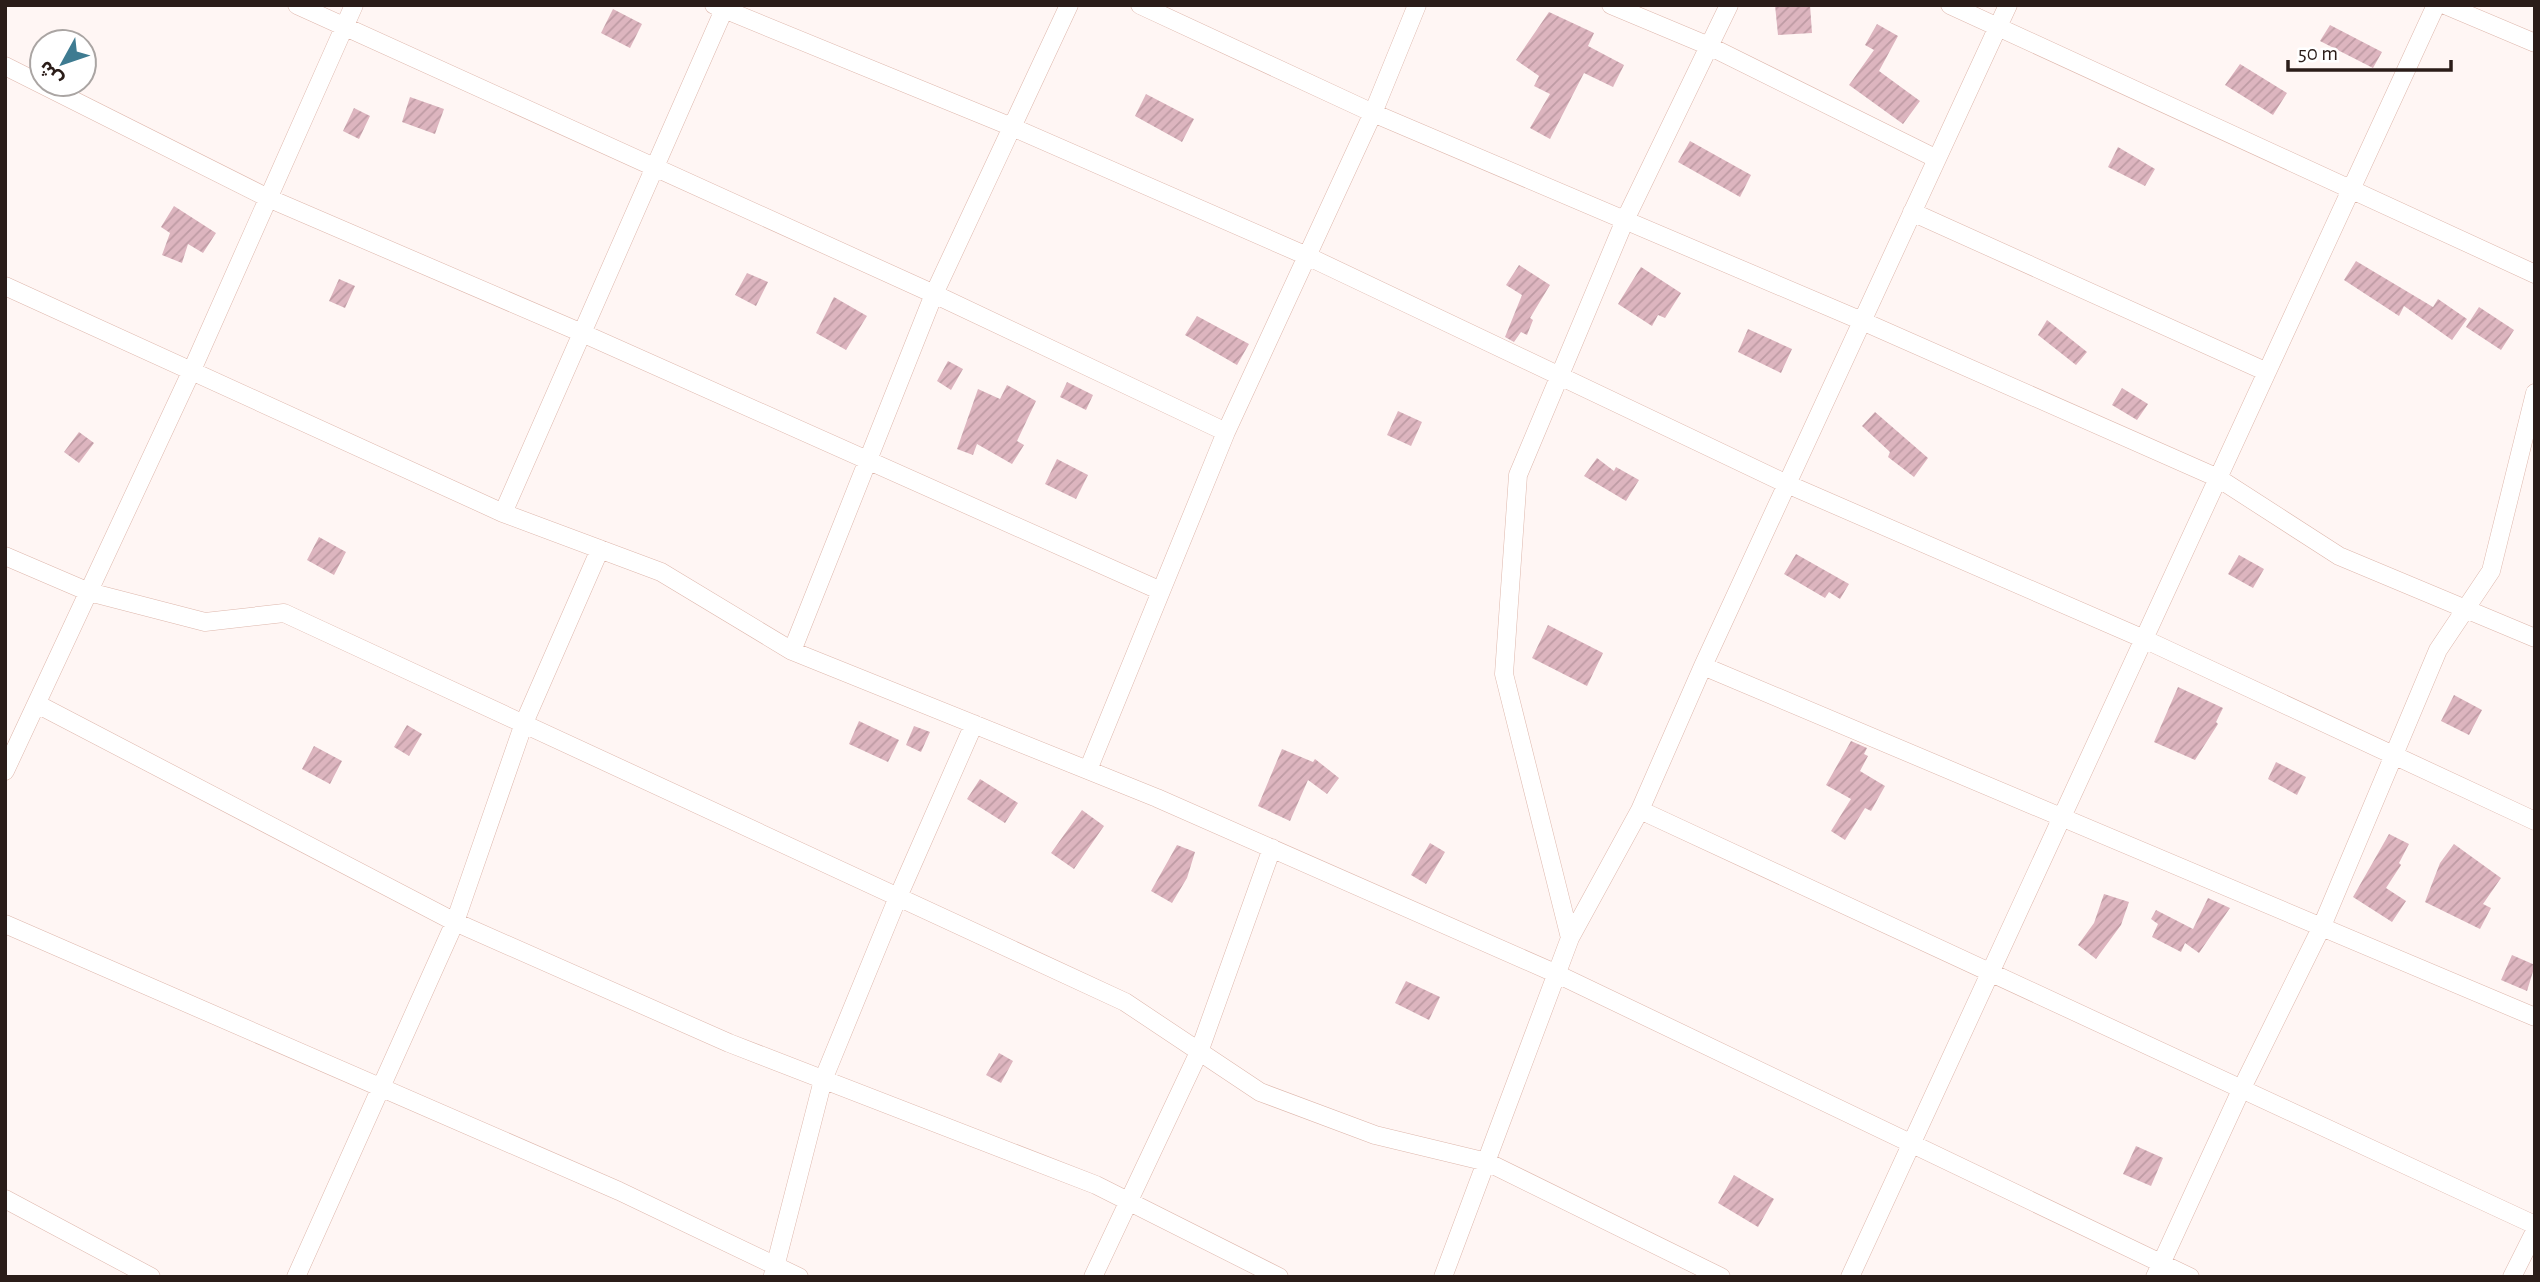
<svg xmlns="http://www.w3.org/2000/svg" width="2540" height="1282" viewBox="0 0 2540 1282" font-family="'Alegreya Sans','Noto Sans Arabic',sans-serif">
<style>
.building{fill:url(#building-hatch)}
.lines{fill:none;stroke-linecap:round;stroke-linejoin:round}
.street-casing{stroke:#deb7ac;stroke-width:19}
.street{stroke:#fff;stroke-width:18}
</style>
<defs>
<pattern id="building-hatch" width="6" height="6" patternUnits="userSpaceOnUse" patternTransform="scale(1.75)"><rect width="6" height="6" fill="#ddb5bf"/><path d="M-1 1l2-2M0 6l6-6M5 7l2-2" fill="none" stroke="#be9ba4"/></pattern>
</defs>
<rect width="100%" height="100%" fill="#fff6f4"/>
<path class="building" d="M1775 5H1810L1812 33 1778 35Z
M613 9 642 24 630 48 601 33Z
M1549 12 1594 33 1588 46 1624 65 1613 87 1584 73 1550 139 1530 128 1550 94 1534 86 1539 76 1516 60Z
M1877 24 1898 36 1879 71 1920 101 1903 124 1849 85 1874 50 1865 45Z
M2330 25 2382 52 2373 68 2320 41Z
M2240 64 2287 93 2273 115 2225 85Z
M1146 94 1194 119 1182 142 1135 116Z
M410 97 444 109 435 134 402 122Z
M354 108 370 116 359 139 343 131Z
M1690 141 1751 175 1740 197 1678 162Z
M2118 147 2155 169 2145 186 2108 167Z
M174 206 216 233 203 253 188 244 182 263 162 255 170 233 161 227Z
M2356 261 2433 307 2438 299 2467 319 2452 340 2404 306 2399 316 2344 280Z
M1519 265 1550 285 1530 318 1533 320 1527 335 1521 332 1514 342 1505 337 1522 295 1506 285Z
M1641 267 1681 293 1665 318 1658 315 1652 326 1618 304Z
M747 273 768 282 756 306 735 295Z
M339 279 355 286 345 308 329 301Z
M834 297 867 316 846 350 816 333Z
M2479 307 2514 330 2501 350 2466 327Z
M1197 316 1249 344 1237 365 1185 335Z
M2047 320 2087 352 2076 365 2038 335Z
M1748 329 1792 349 1781 373 1738 352Z
M948 361 963 369 951 390 937 381Z
M1067 382 1093 395 1086 410 1060 397Z
M1007 385 1036 401 1017 441 1024 445 1012 464 977 444 973 455 957 449 978 389 1000 399Z
M2122 388 2148 404 2137 420 2112 405Z
M1398 411 1422 422 1411 446 1387 435Z
M1875 412 1928 458 1914 477 1888 457 1890 452 1862 426Z
M79 432 94 443 79 463 64 452Z
M1597 458 1614 471 1616 467 1639 480 1626 501 1584 476Z
M1057 459 1088 475 1076 499 1045 484Z
M319 537 346 552 334 575 307 560Z
M1796 554 1849 584 1840 599 1829 592 1825 598 1784 574Z
M2239 555 2264 569 2253 588 2228 574Z
M1548 625 1603 653 1587 686 1532 658Z
M2178 687 2223 708 2216 722 2218 724 2195 760 2154 742Z
M2454 695 2482 710 2469 735 2441 721Z
M859 721 899 740 888 762 849 744Z
M407 725 422 734 409 756 394 747Z
M914 726 930 732 921 752 906 745Z
M1851 741 1867 748 1864 754 1868 756 1860 771 1885 786 1871 811 1865 808 1845 840 1831 831 1851 799 1826 785Z
M314 746 342 761 330 784 302 769Z
M1282 749 1313 762 1315 759 1339 778 1327 794 1308 780 1290 821 1258 806Z
M2276 762 2306 777 2297 795 2268 779Z
M980 779 1018 803 1005 823 967 799Z
M1082 810 1104 826 1074 869 1051 853Z
M2389 834 2409 844 2399 863 2401 865 2386 888 2406 901 2392 922 2353 897Z
M1430 843 1445 852 1426 884 1411 875Z
M2454 844 2501 878 2483 904 2491 908 2480 929 2425 902 2440 863Z
M1177 845 1195 852 1187 878 1172 903 1151 891Z
M2104 894 2129 902 2121 925 2096 959 2078 945 2094 923Z
M2208 898 2230 908 2199 953 2185 943 2181 952 2152 937 2158 924 2151 919 2156 910 2193 929Z
M2512 955 2535 965 2527 991 2501 980Z
M1406 981 1440 997 1429 1020 1395 1003Z
M999 1053 1013 1061 1001 1083 986 1075Z
M2136 1146 2163 1158 2151 1186 2123 1174Z
M1734 1175 1774 1199 1758 1227 1718 1203Z"/>
<g class="lines">
<g class="street-casing">
<path id="street" d="M297 5 934 294 1226 432
M714 5 1012 127 1307 256 1787 484 2144 639 2535 821
M1140 5 1373 113 1862 321 2218 478 2339 556 2535 638
M1611 5 1709 46 1937 159
M1950 5 2535 274
M2445 5 2535 43
M5 66 268 198 582 333 1161 591
M1912 212 2267 372
M5 286 503 513 726 5
M503 513 661 572 792 651 1157 798 1557 974 2190 1277
M5 556 89 592 205 622 284 613 1125 1002 1260 1092 1375 1135 1487 1162 1721 1277
M792 651 934 294 1069 5
M1703 666 2535 1017
M37 704 455 922 729 1043 1096 1185 1279 1277
M1088 770 1226 432 1373 113 1417 5
M5 771 192 370 354 5
M1640 810 2535 1225
M5 924 619 1191 799 1277
M1570 938 1504 674 1518 475 1625 220 1729 5
M5 1199 151 1277
M773 1275 823 1080 898 897 974 724
M296 1277 455 922 524 723 600 549
M1093 1277 1199 1052 1272 848
M1443 1277 1570 938 1640 810 1703 666 2008 5
M1850 1277 2436 5
M2155 1277 2241 1090 2322 926 2438 650 2491 571 2535 393
M2512 1277 2535 1231"/>
</g>
<use href="#street" class="street"/>
</g>
<rect width="2540" height="1282" fill="none" stroke="#2b1d19" stroke-width="14"/>
<g transform="translate(63 63) rotate(230)"><circle r="33" fill="#ffffff" stroke="#aaa5a3" stroke-width="2"/>
<path d="M0-5L12 26L0 18L-12 26Z" fill="#3e7b91"/>
<text y="-10" font-size="19" font-weight="bold" text-anchor="middle" fill="#2b1d19">ش</text>
</g>
<path d="M2288 60v10h163v-10" fill="none" stroke="#2b1d19" stroke-width="3.5"/>
<text x="2298" y="60" font-size="21" fill="#2b1d19" stroke="#ffffff" stroke-width="5" paint-order="stroke">50 m</text>
</svg>
